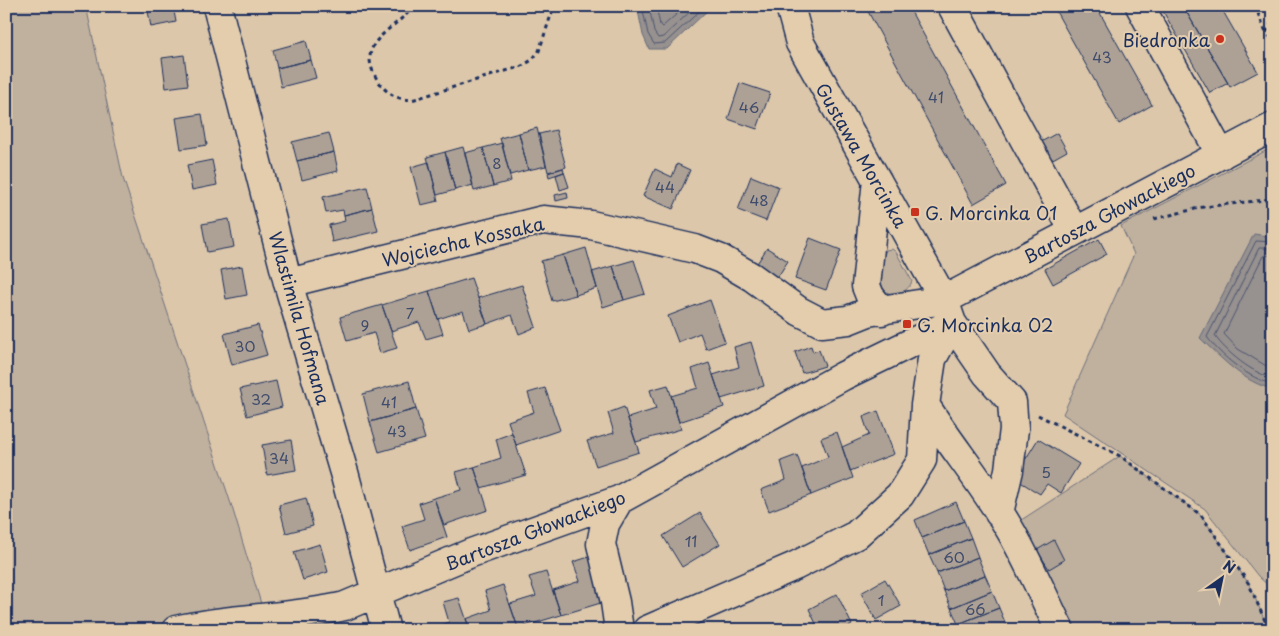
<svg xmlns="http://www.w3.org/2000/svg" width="1279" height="636" viewBox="0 0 1279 636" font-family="'Playpen Sans',sans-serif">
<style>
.green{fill:#c0b19e;stroke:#6e707e}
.water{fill:#97918f;stroke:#656a7b}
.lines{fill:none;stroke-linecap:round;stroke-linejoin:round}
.shore{stroke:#4d5672;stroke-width:1}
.building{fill:#ada196;stroke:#1b2f5e}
.minor-casing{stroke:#1b2f5e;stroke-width:31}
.path{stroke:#1b2f5e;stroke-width:3;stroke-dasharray:4 4;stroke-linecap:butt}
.minor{stroke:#e4cdad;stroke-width:28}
.poi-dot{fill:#c8321e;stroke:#e4cdad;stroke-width:2}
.labels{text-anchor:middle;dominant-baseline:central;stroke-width:4;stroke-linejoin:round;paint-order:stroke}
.number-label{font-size:15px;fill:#404c6c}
.poi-label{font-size:18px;fill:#1b2f5e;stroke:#e4cdad;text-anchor:start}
.street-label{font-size:18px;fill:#1b2f5e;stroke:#e4cdad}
</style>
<rect width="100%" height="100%" fill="#dcc7aa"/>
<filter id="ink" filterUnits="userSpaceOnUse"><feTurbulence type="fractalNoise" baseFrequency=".02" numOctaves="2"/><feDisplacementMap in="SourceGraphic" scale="10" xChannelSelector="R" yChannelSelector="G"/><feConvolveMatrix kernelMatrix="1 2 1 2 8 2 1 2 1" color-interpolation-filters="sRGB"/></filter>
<g filter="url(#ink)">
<path class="green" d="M6 6H86L123 178 232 507 265 617 176 630H6Z
M1273 147V590L1258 576 1205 509 1063 414 1134 254 1121 226Z
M892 249 896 252 912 281C909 293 887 301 882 285 878 275 882 259 886 250Z
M1120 456 1201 515 1249 584 1269 630H1060L1009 528Z"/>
<path class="water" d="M637 6H712L667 49H649L643 35Z
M1254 234 1273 237V389C1244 383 1221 358 1200 338Z"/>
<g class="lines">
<path class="shore" d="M642 6 648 34 654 44 665 43 705 6
M649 6 654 32 658 38 663 37 696 6
M656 6 660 25 662 27 686 6
M1273 242 1256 241 1207 337C1221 356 1249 379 1273 384
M1273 248H1259L1215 336C1226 352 1253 374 1273 378
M1273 255 1263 256 1224 334 1238 349 1273 370"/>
</g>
<path class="building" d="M147 6H173L176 22 151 27Z
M865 6H908L1006 185 973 204Z
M1053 6H1096L1152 105 1119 124Z
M1160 6H1183L1228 83 1210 93Z
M1183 6H1220L1258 72 1230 87Z
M306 41 311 60 277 68 273 50Z
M184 55 188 85 166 88 162 58Z
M311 60 316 78 281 87 277 68Z
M740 83 770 93 757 129 728 119Z
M202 114 207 145 181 149 176 118Z
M537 128 546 166 528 170 519 133Z
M556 130 566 167 548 172 539 134Z
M329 133 334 152 297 161 292 142Z
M519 133 528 170 510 175 500 138Z
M1057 133 1067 151 1051 160 1041 142Z
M502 143 511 181 493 186 483 148Z
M463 147 473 185 455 190 445 152Z
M483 148 493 186 474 191 465 153Z
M334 152 338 171 302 180 297 161Z
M445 152 455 190 437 195 427 157Z
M212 160 217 185 192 190 187 165Z
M429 162 438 201 421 205 411 167Z
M677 164 690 170 673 209 643 196 655 169 672 177Z
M563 168 564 172 549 177 548 173Z
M564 172 569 187 560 190 556 175Z
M751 176 779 187 766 221 738 210Z
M367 187 372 208 344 215 343 210 326 213 323 197Z
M567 192 568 198 556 201 555 195Z
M372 208 378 231 332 242 329 225 345 221 344 215Z
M229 219 234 247 207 252 202 224Z
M810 238 841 250 826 290 795 279Z
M1099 239 1107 254 1053 284 1045 269Z
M586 248 597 288 576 295 563 255Z
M767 248 788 261 777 278 756 265Z
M563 255 576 295 552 301 541 261Z
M634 260 645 294 624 300 613 266Z
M242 266 247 295 226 299 221 270Z
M613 266 624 300 603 307 592 272Z
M471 278 487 324 469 329 463 311 438 319 429 291Z
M522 285 536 327 519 334 512 315 487 324 478 298Z
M429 291 443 334 426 339 419 322 391 331 382 305Z
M710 300 725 342 706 349 700 333 678 342 668 316Z
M382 305 397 348 380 353 374 333 347 341 340 317Z
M258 325 267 355 232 365 224 334Z
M751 342 764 386 721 399 713 375 739 367 734 347Z
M811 346 813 352 819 350 825 366 802 373 795 352Z
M709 363 724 407 679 422 671 396 698 388 692 369Z
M276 381 282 407 247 416 240 389Z
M409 381 416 409 370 422 363 394Z
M668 385 681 429 636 442 628 418 656 409 650 390Z
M545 388 560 430 516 445 508 421 534 412 528 393Z
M624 407 639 452 596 466 587 441 614 433 608 413Z
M416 409 425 439 379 452 370 422Z
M878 411 894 454 850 471 842 447 869 435 863 417Z
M837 432 853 478 811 495 802 468 828 457 821 438Z
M512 433 526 475 481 488 474 467 501 458 496 439Z
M1038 439 1079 464 1061 493 1047 484 1040 494 1014 478Z
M291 440 296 470 267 475 262 445Z
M797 455 811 495 769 511 761 490 786 480 781 461Z
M474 467 488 510 444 525 434 498 461 490 456 472Z
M306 498 313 526 286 533 279 505Z
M434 498 447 537 410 550 402 526 424 519 419 503Z
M956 502 964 521 922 538 915 520Z
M700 513 720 544 682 567 663 536Z
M964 521 971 538 929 555 922 538Z
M971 538 978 557 937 573 929 555Z
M1054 540 1064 560 1049 569 1037 550Z
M320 544 328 572 303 580 294 552Z
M589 557 604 602 561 615 553 590 580 581 573 562Z
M978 557 985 575 944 591 937 573Z
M546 572 561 615 518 628 510 604 536 596 529 577Z
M985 575 992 591 951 608 944 591Z
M885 579 901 606 876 620 861 593Z
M503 585 518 628 470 630 466 619 491 610 485 591Z
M992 591 999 608 958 624 951 608Z
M837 594 852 625 842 630H819L809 609Z
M459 598 470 630H428L449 622 443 602Z
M999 608 1007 627 1000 630H960L958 624Z
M790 622 794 630H776Z"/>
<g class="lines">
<g class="minor-casing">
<path id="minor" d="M217 6 288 283 345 476 386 630
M952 6 1074 231
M1140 6 1221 155
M877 180 866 286 870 296 882 311
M288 283 543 220 591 225 695 249 721 259 752 277 799 311 822 323 848 320 868 312 944 300 1273 127
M925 405C952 447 984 485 1009 528 1028 560 1043 596 1060 630
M176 630C232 617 290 619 345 606L471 553 619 500 843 376 952 323 987 374 1012 402 1014 429 1009 470 999 513
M619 630 615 602 601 544 605 524 619 500
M647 630 795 566 856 535 900 495 922 460 925 405 932 359 952 323 944 300 800 43 790 6"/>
</g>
<path class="path" d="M414 6C395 31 349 42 381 85 390 96 402 101 415 99L522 66 532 60 539 51 554 6
M1255 6 1266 33
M1272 22 1266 33 1273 40
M1154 219 1203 207 1273 199
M1038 415 1120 456 1201 515 1249 584 1269 630"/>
<use href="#minor" class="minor"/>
</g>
</g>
<g class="poi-dot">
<circle cx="1220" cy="39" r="5"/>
<rect x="910" y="207" width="10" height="10" rx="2.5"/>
<rect x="902" y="319" width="10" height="10" rx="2.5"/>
</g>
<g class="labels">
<g class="number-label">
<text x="1102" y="56">43</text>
<text x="936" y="96">41</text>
<text x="749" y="106">46</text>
<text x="497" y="162">8</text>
<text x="665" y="186">44</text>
<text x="759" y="199">48</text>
<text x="410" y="312">7</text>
<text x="365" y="324">9</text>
<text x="245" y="345">30</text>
<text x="261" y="398">32</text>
<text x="389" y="401">41</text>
<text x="397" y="430">43</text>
<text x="279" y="457">34</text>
<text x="1046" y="471">5</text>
<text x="691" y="540">11</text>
<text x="954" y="556">60</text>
<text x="881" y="599">1</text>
<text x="975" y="608">66</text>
</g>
<g class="poi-label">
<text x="1210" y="39" text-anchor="end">Biedronka</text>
<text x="925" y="212">G. Morcinka 01</text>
<text x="917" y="324">G. Morcinka 02</text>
</g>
<g class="street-label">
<text transform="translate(862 155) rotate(60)">Gustawa Morcinka</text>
<text transform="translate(1109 213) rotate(-28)">Bartosza Głowackiego</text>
<text transform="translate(463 241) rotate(-13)">Wojciecha Kossaka</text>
<text transform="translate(300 318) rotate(74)">Wlastimila Hofmana</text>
<text transform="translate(535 530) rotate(-21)">Bartosza Głowackiego</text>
</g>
</g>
<rect width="1279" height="636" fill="none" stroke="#e4cdad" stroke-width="25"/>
<rect x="12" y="12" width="1254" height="611" fill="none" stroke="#1b2f5e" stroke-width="2" filter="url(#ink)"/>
<g transform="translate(1222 578) rotate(33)" stroke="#e4cdad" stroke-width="4" paint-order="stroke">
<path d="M0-4L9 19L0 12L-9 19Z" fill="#1b2f5e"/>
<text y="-8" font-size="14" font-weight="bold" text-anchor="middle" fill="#1b2f5e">N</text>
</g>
</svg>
